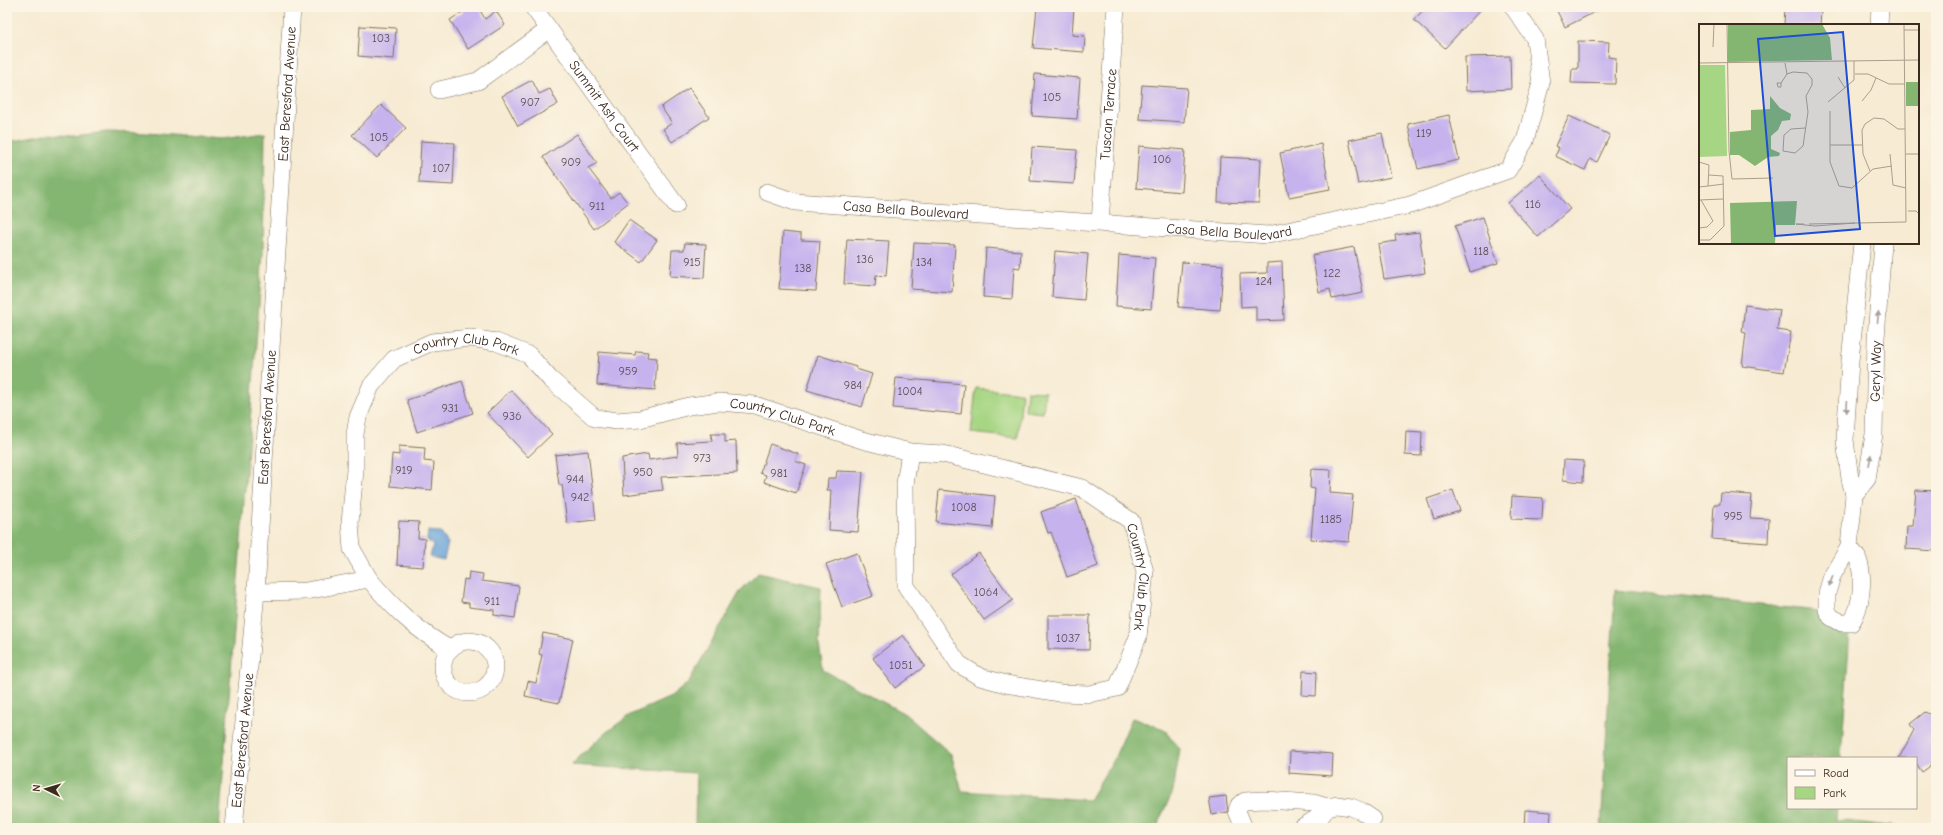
<svg xmlns="http://www.w3.org/2000/svg" width="1943" height="835" viewBox="0 0 1943 835" font-family="'Comic Neue',sans-serif">
<style>
.green{fill:#a6d583;stroke:#708050}
.forest{fill:#84b671;stroke:#607048}
.water{fill:#69a3d8;stroke:#52667b}
.building{fill:#c6b3ee}
.lines{fill:none;stroke-linecap:round;stroke-linejoin:round}
.minor-casing{stroke:#7d6e5d;stroke-width:18}
.minor{stroke:#fff;stroke-width:17}
.oneway{fill:#a79f9a}
.labels{text-anchor:middle;dominant-baseline:central;stroke-width:4;stroke-linejoin:round;paint-order:stroke}
.number-label{font-size:12px;fill:#5e4c52}
.street-label{font-size:14px;fill:#3b2a1e;stroke:#fcf5e5}
.inset-road{fill:none;stroke:#ac9e8b;stroke-width:1}
.view{fill:#1d4ed8;fill-opacity:0.15;stroke:#1d4ed8;stroke-width:2}
.inset-edge{fill:none;stroke:#3b2a1e;stroke-width:2}
</style>
<rect width="100%" height="100%" fill="#fcf5e5"/>
<filter id="ink" filterUnits="userSpaceOnUse"><feTurbulence type="fractalNoise" baseFrequency=".025" numOctaves="2"/><feDisplacementMap in="SourceGraphic" scale="8" xChannelSelector="R" yChannelSelector="G"/><feConvolveMatrix kernelMatrix="1 2 1 2 8 2 1 2 1" color-interpolation-filters="sRGB"/></filter>
<filter id="wash" filterUnits="userSpaceOnUse"><feTurbulence type="fractalNoise" baseFrequency=".012" numOctaves="4" result="noise"/><feDisplacementMap in="SourceGraphic" scale="16" xChannelSelector="R" yChannelSelector="G"/><feGaussianBlur stdDeviation="0.9" result="paint"/><feColorMatrix in="noise" values="0 0 0 0 0 0 0 0 0 0 0 0 0 0 0 0 0 1.4 0 .05"/><feComposite in="paint" operator="in"/></filter>
<g filter="url(#wash)">
<rect width="100%" height="100%" fill="#f7ebd3"/>
<path class="green" d="M976 388 1022 393 1018 438 971 433Z
M1027 391 1045 392 1043 413 1025 411Z"/>
<path class="forest" d="M107 132 146 133 222 139 265 133 263 252 219 828H7V142L51 134 73 136Z
M758 573 821 587 819 645 823 670 905 714 951 754 962 791 1089 800 1114 759 1132 718 1164 729 1180 749 1173 791 1159 821 1158 828H695L696 773 571 765 604 734 630 715 671 697 688 683 741 590Z
M1615 590 1819 611 1824 621 1850 630 1841 758H1788V808H1837L1836 820 1908 828H1601Z"/>
<path class="water" d="M428 531 440 532 448 543 444 560 430 557 433 545 427 540Z"/>
<g id="blocks">
<path class="building" d="M470 7H478L485 19 496 11 505 25 468 49 450 20Z
M1037 7H1074L1072 35 1085 36 1084 52 1033 48Z
M1426 7H1483L1445 48 1414 20Z
M1555 7H1605L1565 27Z
M1785 7H1813V10L1821 11 1820 25H1784Z
M360 26 396 28 394 59 358 56Z
M1578 41 1609 42 1608 57 1616 58 1615 84 1571 83 1572 69H1578Z
M1510 56 1511 89 1466 91 1465 57Z
M1035 74 1080 78 1077 119 1032 116Z
M532 80 539 94 550 89 558 104 518 126 502 96Z
M1142 85 1187 88 1184 122 1139 119Z
M689 88 709 117 672 142 663 129 672 123 661 107Z
M381 105 406 128 377 158 352 135Z
M1449 115 1459 160 1418 169 1408 124Z
M1569 116 1610 135 1597 162 1590 159 1585 170 1555 156 1559 148 1555 146Z
M1382 133 1391 177 1358 184 1349 140Z
M577 134 597 163 588 168 611 198 619 192 628 203 594 229 543 157Z
M421 141 455 143 453 185 419 183Z
M1321 144 1330 189 1289 197 1280 153Z
M1139 146 1185 150 1182 192 1136 188Z
M1032 147 1077 150 1074 184 1030 181Z
M1220 157 1261 159 1259 203 1218 202Z
M1540 175 1570 209 1538 237 1508 203Z
M1483 217 1498 263 1470 272 1455 226Z
M629 220 657 240 641 262 614 242Z
M783 232 801 234V240L820 241 816 291 779 289Z
M1419 232 1425 273 1384 279 1378 244 1396 241 1395 235Z
M847 239 889 241 886 276 876 275 875 286 844 284Z
M685 243 706 244 704 278 670 276 672 250H684Z
M914 243 955 245 952 292 911 289Z
M1354 247 1363 293 1332 299 1330 289 1319 292 1312 255Z
M986 248 1021 251 1020 268 1014 267 1012 299 983 297Z
M1055 251 1088 254 1084 300 1052 297Z
M1119 255 1155 258 1151 309 1116 306Z
M1182 262 1223 265 1220 310 1178 307Z
M1282 262 1284 320 1256 321V306L1241 307 1240 274 1267 273V263Z
M1745 305 1780 310 1777 330 1791 332 1784 372 1742 366 1746 333 1742 332Z
M636 351 648 352 647 357 657 358 655 390 597 385 599 352 635 355Z
M818 355 856 367V369L872 374 862 407 807 390Z
M896 378 964 384 961 414 893 408Z
M462 381 473 413 417 432 407 400Z
M511 390 552 434 528 457 487 413Z
M1406 431 1422 432 1421 456 1405 455Z
M711 434H725V442L736 441 737 473 661 477 663 490 624 495 622 458 648 454 649 460 678 456 677 443 712 441Z
M770 444 798 454 795 461 806 465 796 493 764 482 766 475 760 473Z
M399 446 425 448 424 461 434 462 432 490 390 486 392 454 399 455Z
M588 451 596 520 567 523 562 485H559L555 455Z
M1564 460 1584 461 1583 482 1563 480Z
M1311 469 1331 470 1330 493 1353 495 1349 542 1311 539 1315 489 1310 488Z
M837 471 863 472 858 532 829 530 831 490H827L828 478H836Z
M939 490 995 496 992 528 936 522Z
M1453 490 1460 511 1434 519 1427 499Z
M1916 490 1936 491V551L1906 549 1907 526H1913Z
M1721 493 1752 495 1750 518 1769 519 1768 543 1712 539 1714 504H1720Z
M1512 496 1543 498 1542 520 1511 519Z
M1076 499 1098 566 1067 577 1051 532 1048 533 1041 512Z
M399 521 419 522 418 538 425 539 423 567 397 565Z
M857 553 873 596 842 607 826 564Z
M979 553 1013 600 984 620 951 574Z
M469 572 483 574 482 581 519 586 515 618 494 615V610L469 607V603L461 602 464 579 468 580Z
M1048 615H1090L1089 650 1048 649Z
M543 633 573 639 559 703 525 696 528 681 536 683 542 655 539 654Z
M903 635 925 666 895 688 873 658Z
M1303 671 1317 672 1316 696 1302 695Z
M1925 712 1936 717V754L1929 767 1922 772 1916 763V758H1899L1914 730 1910 724Z
M1290 751 1333 754 1332 776 1289 773Z
M1226 796 1228 812 1212 815 1209 798Z
M1525 810 1551 812 1550 828H1524Z"/>
</g>
</g>
<g filter="url(#ink)">
<use href="#blocks" fill-opacity="0" stroke="#7d6e5d" stroke-width="1"/>
<g class="lines">
<g class="minor-casing">
<g id="minor">
<path id="s1" d="M533 7 676 205"/>
<path d="M1879 25 1880 7"/>
<path d="M439 90 478 81 549 29"/>
<path id="s2" d="M767 192 795 202 1268 235 1410 205 1508 170 1525 141 1541 83 1535 39 1513 7"/>
<path id="s3" d="M1100 222 1116 7"/>
<path id="s4" d="M1854 495 1867 479 1874 434 1876 338 1883 243"/>
<path d="M1849 547C1851 550 1855 553 1857 557 1865 575 1862 607 1851 623H1842L1831 617 1827 610V593L1832 576 1849 547 1854 495 1850 479 1845 440 1850 361 1862 243"/>
<path id="s5" d="M369 579 352 549 350 523 355 470V434L358 417 371 386 394 359 432 342 470 338 496 342 529 355 550 379 595 418 617 421 640 419 689 406 719 402 755 405 862 440 910 452 943 454 1082 488 1131 521 1145 572 1138 637 1117 688 1089 694 1060 693 1006 684 980 677 959 664 906 586 905 484 910 452"/>
<path d="M256 592 306 591 369 579C395 610 414 628 449 649"/>
<circle cx="469" cy="667" r="26"/>
<path id="s6" d="M234 828 256 592 292 7"/>
<path d="M1244 828 1237 811 1239 805 1245 801 1264 800 1314 803 1327 807 1337 805 1351 807 1361 811 1373 819"/>
<path d="M1301 828 1322 815 1327 807"/>
</g>
</g>
<use href="#minor" class="minor"/>
</g>
<defs><path id="oneway-solid" d="M-6-.8H1V-3.2L6.5 0L1 3.2V.8H-6Z"/></defs>
<g class="oneway">
<use href="#oneway-solid" transform="translate(1878 317) rotate(-85)"/>
<use href="#oneway-solid" transform="translate(1847 407) rotate(94)"/>
<use href="#oneway-solid" transform="translate(1870 460) rotate(-80)"/>
<use href="#oneway-solid" transform="translate(1831 581) rotate(110)"/>
</g>
</g>
<g class="labels">
<g class="number-label">
<text x="381" y="38">103</text>
<text x="1052" y="97">105</text>
<text x="530" y="102">907</text>
<text x="1424" y="133">119</text>
<text x="379" y="137">105</text>
<text x="1162" y="159">106</text>
<text x="571" y="162">909</text>
<text x="441" y="168">107</text>
<text x="1533" y="204">116</text>
<text x="597" y="206">911</text>
<text x="1481" y="251">118</text>
<text x="865" y="259">136</text>
<text x="692" y="262">915</text>
<text x="924" y="262">134</text>
<text x="803" y="268">138</text>
<text x="1332" y="273">122</text>
<text x="1264" y="281">124</text>
<text x="628" y="371">959</text>
<text x="853" y="385">984</text>
<text x="910" y="391">1004</text>
<text x="450" y="408">931</text>
<text x="512" y="416">936</text>
<text x="702" y="458">973</text>
<text x="404" y="470">919</text>
<text x="643" y="472">950</text>
<text x="779" y="473">981</text>
<text x="575" y="479">944</text>
<text x="580" y="497">942</text>
<text x="964" y="507">1008</text>
<text x="1733" y="516">995</text>
<text x="1331" y="519">1185</text>
<text x="986" y="592">1064</text>
<text x="492" y="601">911</text>
<text x="1068" y="638">1037</text>
<text x="901" y="665">1051</text>
</g>
<g class="street-label">
<text stroke="none"><textPath href="#s6" startOffset="736">East Beresford Avenue</textPath></text>
<text stroke="none"><textPath href="#s1" startOffset="122">Summit Ash Court</textPath></text>
<text stroke="none"><textPath href="#s3" startOffset="108">Tuscan Terrace</textPath></text>
<text stroke="none"><textPath href="#s2" startOffset="141">Casa Bella Boulevard</textPath></text>
<text stroke="none"><textPath href="#s2" startOffset="465">Casa Bella Boulevard</textPath></text>
<text stroke="none"><textPath href="#s5" startOffset="312">Country Club Park</textPath></text>
<text stroke="none"><textPath href="#s4" startOffset="129">Geryl Way</textPath></text>
<text stroke="none"><textPath href="#s6" startOffset="412">East Beresford Avenue</textPath></text>
<text stroke="none"><textPath href="#s5" startOffset="661">Country Club Park</textPath></text>
<text stroke="none"><textPath href="#s5" startOffset="1086">Country Club Park</textPath></text>
<text stroke="none"><textPath href="#s6" startOffset="88">East Beresford Avenue</textPath></text>
</g>
</g>
<g transform="translate(1699 24)">
<rect width="220" height="220" fill="#f7ebd3"/>
<path d="M0 41H26L28 132 0 133Z" fill="#a6d583"/>
<path d="M29 0H123L131 14 133 36 29 38ZM207 58H220V82H207ZM71 72 81 84 92 90 91 96 83 97 79 106 72 112V125L81 129 80 132 69 133 56 142 40 131H31V108L52 106V86L71 85ZM98 177 96 201H77L76 220H32L31 179Z" fill="#84b671"/>
<path class="inset-road" d="M28 0 30 127 33 155 74 154M205 6H220M14 23 15 0M0 39 220 36M88 50 94 48 108 49 113 55V61L107 72 109 88 104 122 96 129 84 127 85 111 92 105 106 104M156 50H169L190 60H206M139 53 146 64M82 59H78L79 63H82V59L88 50 86 39M163 77 172 66 177 54M129 78 155 56V37M131 87V138L140 162 153 164 174 145 193 142M131 121H163M191 130 194 161 207 164M207 130H220M0 138 10 141 9 162 0 163M171 147 164 130 163 106 166 100 175 94 185 95 199 105H206M9 162 25 160M0 176 24 175M209 187H217L220 190M105 200H97L116 202 156 199M110 200 207 198 205 0M0 204 8 203 14 197 2 176M0 216H11L25 202 24 152 10 151"/>
<path class="view" d="M144 8 161 205 76 212 59 15Z"/>
<rect width="220" height="220" class="inset-edge"/>
</g>
<rect width="1943" height="835" fill="none" stroke="#fcf5e5" stroke-width="24"/>
<rect x="1787" y="757" width="130" height="52" fill="#fcf5e5" stroke="#afa495"/>
<rect x="1795" y="770" width="20" height="6" fill="#ffffff" stroke="#afa495"/>
<text x="1823" y="777" font-size="12" fill="#3b2a1e">Road</text>
<rect x="1795" y="787" width="20" height="12" fill="#a6d583" stroke="#afa495"/>
<text x="1823" y="797" font-size="12" fill="#3b2a1e">Park</text>
<g transform="translate(46 789) rotate(275)" stroke="#fcf5e5" stroke-width="3" paint-order="stroke">
<path d="M0-3L7 15L0 10L-7 15Z" fill="#3b2a1e"/>
<text y="-6" font-size="11" font-weight="bold" text-anchor="middle" fill="#3b2a1e">N</text>
</g>
</svg>
